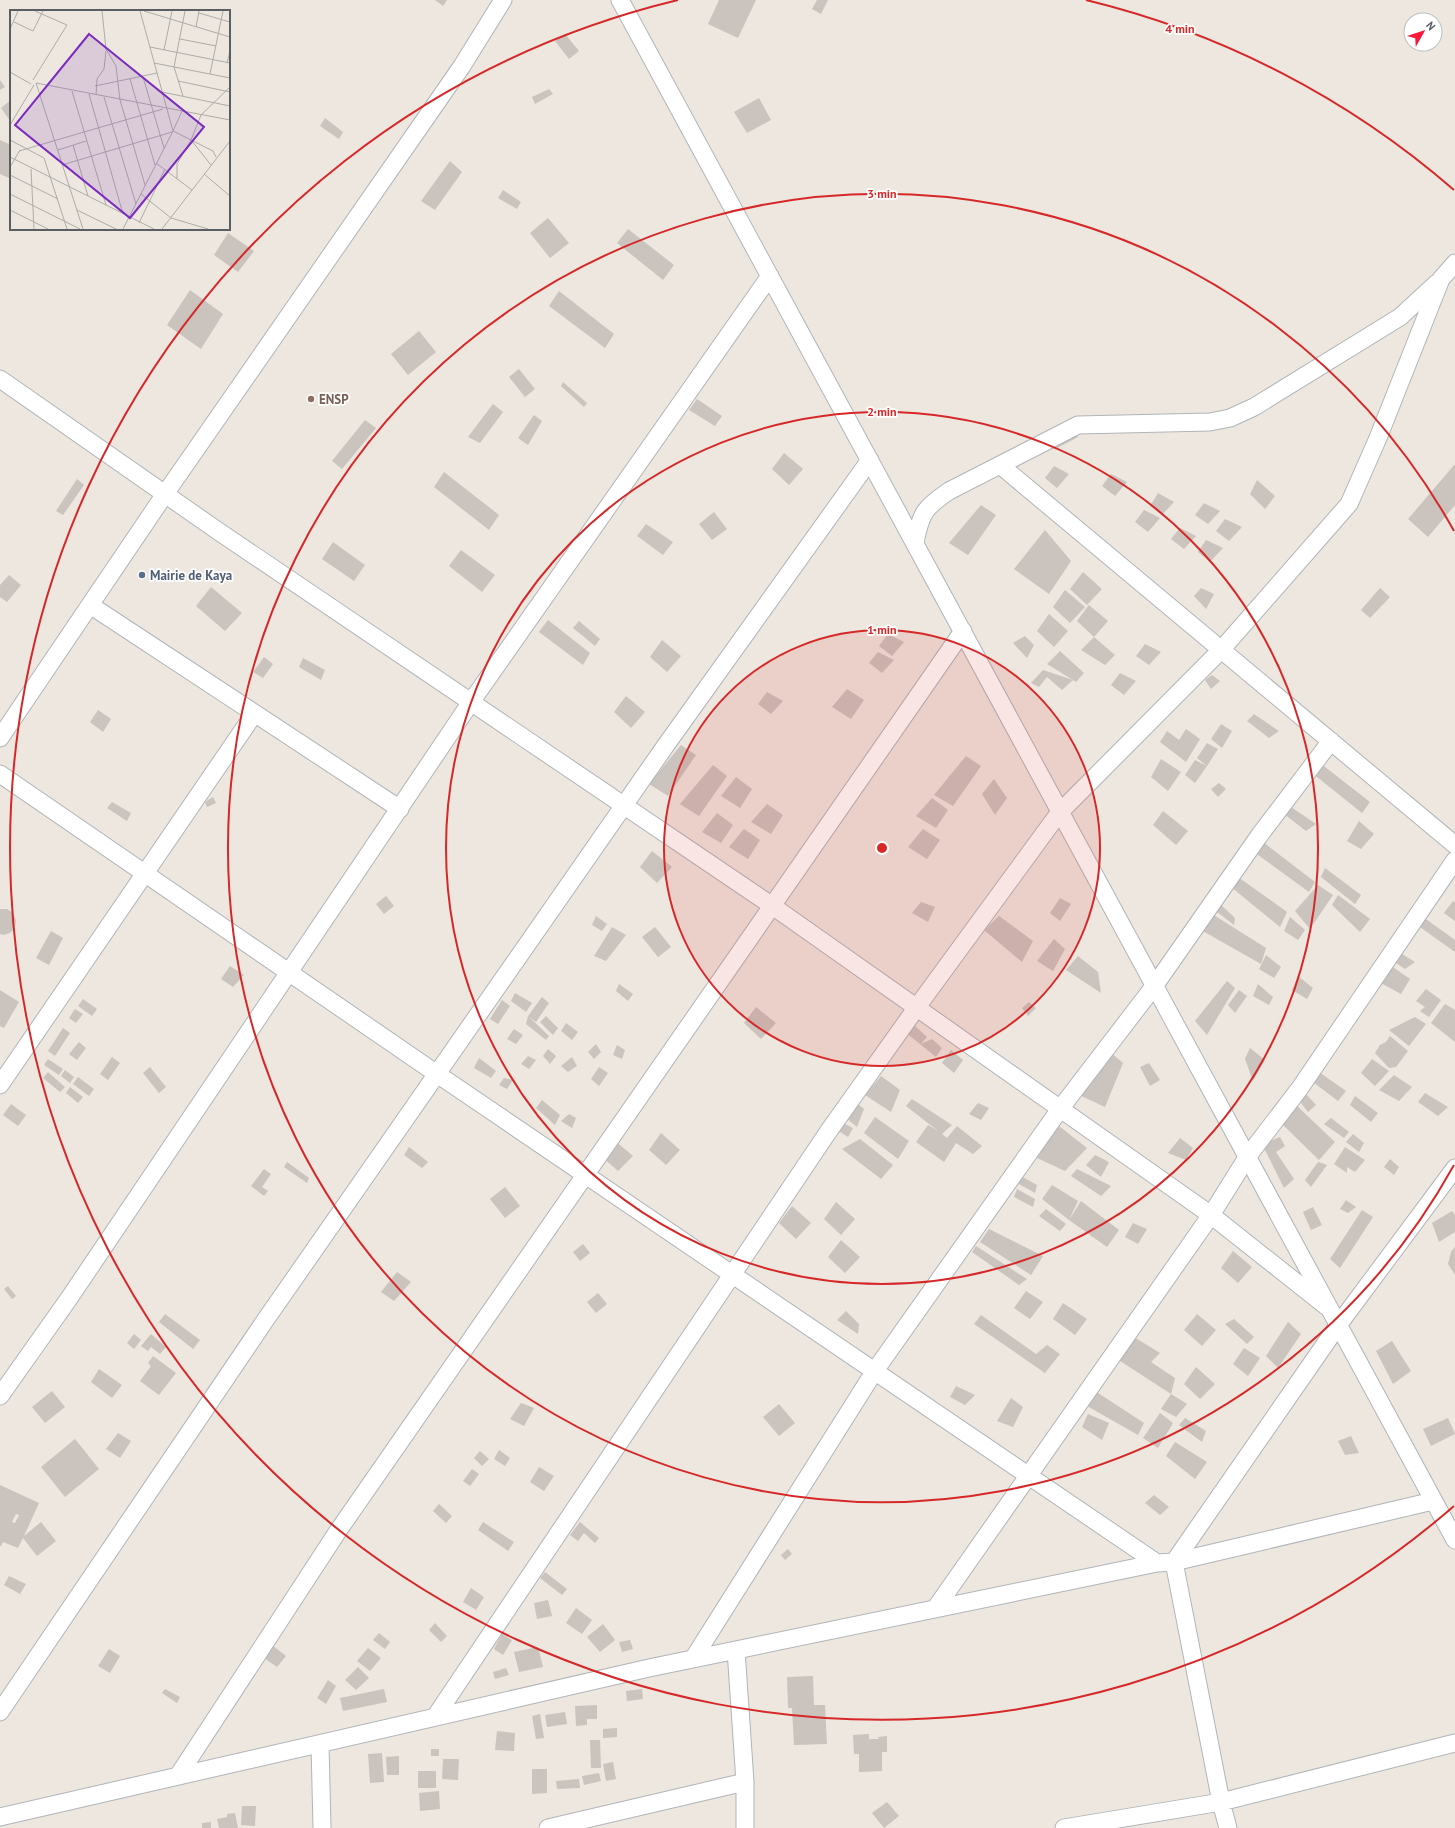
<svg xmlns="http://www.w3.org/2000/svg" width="1455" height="1828" viewBox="0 0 1455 1828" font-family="'PT Sans',sans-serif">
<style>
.building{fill:#cac3be;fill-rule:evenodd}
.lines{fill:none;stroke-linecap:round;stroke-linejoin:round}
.street-casing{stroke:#b0b5b8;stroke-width:19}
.street{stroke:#fff;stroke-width:17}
.ring{fill:none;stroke:#d62828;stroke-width:2}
.education-dot{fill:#8d6e63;stroke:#fff;stroke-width:1.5}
.service-dot{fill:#5c6f8a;stroke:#fff;stroke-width:1.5}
.labels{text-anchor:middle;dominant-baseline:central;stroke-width:3.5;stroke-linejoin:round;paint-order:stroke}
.education-label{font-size:13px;font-weight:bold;fill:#785e54;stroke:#fff;text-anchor:start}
.service-label{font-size:13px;font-weight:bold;fill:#4e5e75;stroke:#fff;text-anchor:start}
.inset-road{fill:none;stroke:#adaca9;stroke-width:1}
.view{fill:#7b2cbf;fill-opacity:0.15;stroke:#7b2cbf;stroke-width:2}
.inset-edge{fill:none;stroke:#585e62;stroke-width:2}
.centre{fill:#d62828;stroke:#fff;stroke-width:2}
.ring-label{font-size:12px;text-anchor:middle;font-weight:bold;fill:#d62828;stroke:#fff;stroke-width:3.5;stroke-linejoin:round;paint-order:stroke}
</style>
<rect width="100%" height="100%" fill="#ede7df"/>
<path class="building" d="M435 0H447L443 6Z
M719 0H756L738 38 708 24Z
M817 0H828L821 14 812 9Z
M565 34 579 51 569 59 555 41Z
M0 80 5 87 0 90Z
M549 89 553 94 535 104 532 97Z
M759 98 771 120 747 133 734 112Z
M11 100V122L1 108Z
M325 118 343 132 339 139 320 126Z
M0 140 11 145V179L0 174Z
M450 161 462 172 435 210 421 201Z
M503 190 521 202 517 209 498 198Z
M548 218 569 243 550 258 530 233Z
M628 229 674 265 663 280 617 243Z
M228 233 254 251 238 272 214 255Z
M190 290 223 314 201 349 167 325Z
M559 291 614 334 605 348 549 306Z
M419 331 436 352 408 375 391 354Z
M519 369 535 389 525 397 509 377Z
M563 382 587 403 584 407 561 386Z
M697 399 722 416 715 426 689 410Z
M493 404 503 412 480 443 468 437Z
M534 415 542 421 528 445 518 438Z
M365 420 376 428 342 469 332 461Z
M1070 422 1078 437 1057 448 1049 433Z
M784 453 803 469 789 485 772 469Z
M1455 464V505L1428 537 1408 519Z
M1054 466 1069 474 1057 488 1045 478Z
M444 472 499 515 489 530 434 487Z
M1111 474 1127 482 1115 496 1102 486Z
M77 479 84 485 63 515 56 511Z
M1257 480 1275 496 1265 509 1250 494Z
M1158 493 1174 502 1162 515 1150 506Z
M1204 503 1220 511 1208 524 1195 515Z
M981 505 996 515 968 555 949 543Z
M1144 510 1160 518 1148 532 1135 522Z
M714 512 727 529 712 540 699 524Z
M1225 519 1242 527 1229 541 1216 531Z
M646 524 673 542 663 555 637 536Z
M1180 528 1196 536 1184 549 1171 539Z
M1045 530 1071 561 1049 594 1014 569Z
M1206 540 1223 548 1210 562 1198 552Z
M333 542 365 565 354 581 322 559Z
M461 550 495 575 482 592 449 566Z
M1083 572 1102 589 1087 605 1070 589Z
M9 575 21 585 7 602 0 597V585Z
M211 587 242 613 225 631 196 606Z
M1201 588 1214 594 1206 609 1194 596Z
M1380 588 1390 597 1370 618 1361 610Z
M1065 590 1085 607 1070 623 1053 607Z
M1089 605 1108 621 1094 637 1077 621Z
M1049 614 1068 631 1054 647 1037 631Z
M548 620 590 653 583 665 539 632Z
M579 621 600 639 595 646 573 628Z
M888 634 904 642 892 656 879 646Z
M1025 636 1034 645 1027 658 1013 643Z
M1094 637 1115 655 1105 665 1081 650Z
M662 640 681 656 667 672 650 657Z
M1145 644 1161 652 1149 665 1136 656Z
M1060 651 1084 673 1076 682 1073 680 1062 690 1047 677 1039 687 1031 683 1043 670 1073 680 1047 664Z
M878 652 894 660 882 673 869 663Z
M264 657 273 664 263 678 253 672Z
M303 658 325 670 321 680 299 667Z
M1120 673 1136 681 1124 695 1111 685Z
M1212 675 1220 681 1211 689 1205 680Z
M847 689 864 700 851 719 832 707Z
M767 692 783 701 771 714 758 704Z
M626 696 645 712 631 728 614 712Z
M98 710 111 719 103 732 90 722Z
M1254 714 1279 731 1269 738 1247 721Z
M1221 724 1232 731 1222 748 1211 739Z
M1186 729 1200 739 1186 762 1160 742 1167 731 1179 740Z
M1207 743 1218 749 1207 766 1197 758Z
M681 745 696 755 668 796 649 784Z
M966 756 981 766 953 806 934 795Z
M1161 759 1181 772 1168 791 1151 777Z
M1195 760 1207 766 1195 783 1185 775Z
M1320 763 1370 802 1362 813 1312 773Z
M713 765 727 776 699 816 680 804Z
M736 777 752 789 740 808 721 796Z
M994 779 1007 798 995 815 982 794Z
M1219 783 1226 789 1218 797 1211 789Z
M213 797 216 803 207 807 205 802Z
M932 798 948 810 936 828 916 816Z
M112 802 131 813 127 821 107 808Z
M767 804 783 815 771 834 751 822Z
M1291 807 1316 824 1306 831 1284 814Z
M1163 811 1188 831 1176 845 1153 825Z
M717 813 733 825 721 843 702 832Z
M1359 821 1374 834 1361 849 1347 841Z
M744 829 760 840 748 859 729 847Z
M923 829 940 840 927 859 908 847Z
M1263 842 1315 882 1309 892 1254 852Z
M652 851 672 867 657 883 640 867Z
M1325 868 1361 895 1355 904 1321 877Z
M1238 877 1287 912 1280 927 1231 887Z
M1318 885 1333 895 1310 929 1295 911Z
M1338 895 1370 919 1360 932 1332 905Z
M386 896 394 906 384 914 376 904Z
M1060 898 1071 904 1060 921 1050 913Z
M1453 901 1455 903V921L1444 913Z
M921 902 935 907 928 922 912 913Z
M1219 903 1235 918 1234 925 1213 909Z
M0 909H7L13 913 16 920 15 928 10 933 3 935 0 934Z
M1209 912 1266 948 1261 964 1201 930Z
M596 916 607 924 602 931 592 925Z
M999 916 1033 941 1022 962 984 930Z
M1290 917 1305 930 1298 940 1284 931Z
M1423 917 1455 940V952L1417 925Z
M612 927 626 935 606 961 594 956Z
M655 927 671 947 658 957 642 937Z
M51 931 63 938 49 965 36 958Z
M1054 939 1065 949 1053 971 1037 961Z
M1399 952 1415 962 1405 969 1393 961Z
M1266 955 1281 967 1274 978 1259 969Z
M1078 956 1098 972 1101 993 1066 970Z
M1390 965 1410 979 1401 994 1379 982Z
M230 966 244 975 233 987 221 979Z
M1298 976 1313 988 1307 999 1292 990Z
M1227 981 1235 988 1207 1035 1195 1021Z
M619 984 633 994 628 1001 616 991Z
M1258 984 1273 997 1269 1005 1253 996Z
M1426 989 1441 1000 1429 1017 1420 1011 1425 1007 1416 1001Z
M0 990 19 1002 4 1028 0 1026Z
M1239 990 1247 996 1235 1013 1228 1005Z
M515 993 532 1003 526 1012 511 1001Z
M542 997 549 1003 536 1022 528 1016Z
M83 999 97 1009 92 1016 78 1006Z
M502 1000 510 1006 498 1024 490 1019Z
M1029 1002 1036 1008 1028 1016 1022 1008Z
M1445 1004 1455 1010V1042L1431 1023Z
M756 1007 776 1023 761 1039 744 1023Z
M75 1009 83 1014 76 1023 69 1018Z
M528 1016 549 1036 546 1040 526 1024Z
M546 1016 558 1028 553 1035 540 1022Z
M1415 1017 1426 1024 1409 1046 1389 1030Z
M566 1023 578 1032 572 1040 561 1031Z
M913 1024 927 1037 921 1044 932 1039 942 1048 936 1057 905 1032Z
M63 1028 70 1033 55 1056 48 1051Z
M514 1029 523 1035 516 1044 507 1039Z
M1390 1036 1408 1051 1396 1067 1389 1068 1375 1053 1380 1045 1386 1042Z
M79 1042 86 1048 77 1060 69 1054Z
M596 1044 601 1052 594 1059 588 1052Z
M617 1045 625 1050 622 1059 613 1055Z
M1250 1048 1265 1060 1253 1081 1245 1059Z
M548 1049 556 1056 550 1064 543 1056Z
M951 1050 963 1060 954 1073 942 1063Z
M1110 1052 1123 1063 1105 1107 1077 1094Z
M528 1056 536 1060 529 1069 521 1064Z
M112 1057 120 1063 108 1080 100 1074Z
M572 1057 577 1066 568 1072 561 1066Z
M479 1058 496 1071 491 1078 474 1068Z
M48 1059 63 1069 59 1075 44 1065Z
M1372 1059 1389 1071 1375 1086 1361 1073Z
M1149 1063 1160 1080 1150 1086 1140 1067Z
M150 1067 166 1087 159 1093 143 1073Z
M599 1067 608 1073 599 1086 591 1079Z
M65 1070 74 1077 70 1083 61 1076Z
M48 1072 65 1087 60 1092 43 1078Z
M1319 1072 1346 1091 1338 1101 1309 1079Z
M1394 1075 1412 1087 1399 1101 1379 1090Z
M881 1076 900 1090 891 1112 865 1095Z
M78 1077 94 1089 89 1096 73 1084Z
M504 1078 513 1080 507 1089 499 1085Z
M70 1087 83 1097 78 1103 66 1093Z
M1305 1093 1316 1105 1308 1112 1298 1099Z
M1425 1093 1448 1107 1438 1116 1418 1102Z
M1355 1096 1378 1113 1371 1122 1350 1105Z
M912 1099 952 1125 942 1134 947 1138 957 1126 982 1146 973 1154 956 1143 944 1162 916 1142 928 1125 938 1131 906 1106Z
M542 1100 560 1115 555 1125 536 1108Z
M857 1103 864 1109 857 1127 846 1118Z
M978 1103 989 1108 981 1120 969 1114Z
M11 1104 26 1115 18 1126 3 1115Z
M1296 1105 1335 1142 1319 1160 1280 1122Z
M569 1114 576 1118 572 1128 561 1121Z
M875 1117 909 1141 898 1159 864 1133Z
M1331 1118 1349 1132 1344 1138 1324 1124Z
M843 1123 853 1128 848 1137 837 1130Z
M1059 1126 1087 1148 1065 1171 1037 1158 1047 1140Z
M661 1133 680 1150 666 1165 649 1150Z
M1353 1134 1364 1143 1359 1152 1346 1142Z
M1280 1137 1285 1146 1276 1152 1294 1179 1284 1188 1262 1144Z
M1180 1138 1193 1148 1186 1160 1168 1153Z
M613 1139 633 1156 618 1171 601 1156Z
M860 1139 893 1165 881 1179 842 1149Z
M409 1147 428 1162 422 1168 404 1155Z
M1345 1147 1365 1160 1355 1172 1347 1167V1173L1334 1164Z
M1095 1155 1109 1162 1101 1177 1086 1165Z
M1390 1159 1399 1167 1394 1175 1384 1167Z
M287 1162 309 1178 307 1183 284 1167Z
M1318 1162 1327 1165 1311 1187 1305 1180Z
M264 1169 271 1174 262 1187 268 1191 264 1196 251 1186Z
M1077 1169 1111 1186 1101 1196 1071 1176Z
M1019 1175 1037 1185 1035 1193 1017 1183Z
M1052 1185 1078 1201 1069 1220 1042 1199Z
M505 1187 520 1206 505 1218 490 1199Z
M1017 1189 1035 1199 1033 1207 1014 1197Z
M1346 1200 1356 1207 1348 1213 1340 1209Z
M1081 1201 1119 1230 1107 1247 1069 1220Z
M836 1202 855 1219 841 1235 824 1219Z
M792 1206 811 1223 796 1239 779 1223Z
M1313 1207 1322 1225 1311 1230 1303 1212Z
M1046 1209 1066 1224 1060 1231 1039 1216Z
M1362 1210 1373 1217 1340 1268 1330 1259Z
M1452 1211 1455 1215V1232L1439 1242 1432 1223Z
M1133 1223 1147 1229 1138 1244 1125 1237Z
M989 1229 1043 1256 1031 1275 980 1242Z
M841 1240 860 1257 845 1273 828 1257Z
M583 1244 590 1253 580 1261 573 1252Z
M976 1246 1027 1279 1019 1285 972 1252Z
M1455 1247V1275L1448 1264 1451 1252Z
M1233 1251 1252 1267 1238 1283 1221 1268Z
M397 1272 411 1282 394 1301 381 1292Z
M8 1286 16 1296 12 1299 4 1289Z
M1026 1291 1043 1302 1030 1319 1014 1308Z
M598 1293 607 1304 596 1313 587 1302Z
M1063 1303 1087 1319 1075 1335 1053 1319Z
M846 1311 859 1324 858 1334 837 1320Z
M165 1314 200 1340 193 1349 159 1322Z
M1197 1314 1216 1330 1202 1346 1184 1330Z
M981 1315 1036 1354 1047 1345 1060 1354 1045 1373 974 1324Z
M1234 1319 1254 1337 1247 1344 1225 1324Z
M1288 1322 1301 1334 1278 1368 1266 1356Z
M134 1334 141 1340 134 1349 127 1343Z
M151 1334 166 1347 160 1354 151 1347 148 1351 141 1346Z
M1134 1337 1160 1353 1151 1362 1175 1378 1171 1394 1117 1359Z
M1392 1341 1411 1371 1393 1384 1376 1351Z
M1244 1348 1260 1358 1248 1376 1233 1364Z
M153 1356 176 1373 159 1395 140 1381 151 1366 148 1363Z
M1196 1367 1215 1384 1200 1399 1184 1384Z
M99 1369 122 1385 112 1398 91 1382Z
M956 1386 975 1395 965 1405 950 1397Z
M52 1391 65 1407 45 1423 32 1407Z
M1095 1391 1144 1423 1138 1435 1087 1406Z
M1171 1394 1187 1404 1176 1417 1161 1409Z
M1011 1398 1023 1407 1013 1427 997 1421Z
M521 1403 534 1408 524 1426 510 1419Z
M779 1404 795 1423 779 1436 763 1417Z
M1160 1413 1173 1423 1158 1448 1143 1438Z
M1088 1414 1109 1423 1102 1440 1082 1427Z
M1185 1418 1206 1431 1202 1442 1179 1425Z
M1448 1418 1455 1434 1431 1446 1423 1429Z
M118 1433 131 1441 120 1458 106 1449Z
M1351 1436 1359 1453 1345 1455 1338 1441Z
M75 1439 99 1469 65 1497 41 1467Z
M1175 1442 1207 1462 1195 1479 1166 1456Z
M499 1450 510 1458 505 1466 494 1459Z
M480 1451 489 1459 482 1466 474 1458Z
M539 1467 554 1476 544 1491 530 1482Z
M472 1469 479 1474 470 1486 463 1481Z
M0 1485 39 1503 24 1536 41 1522 56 1541 37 1556 23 1538 18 1548 3 1542 1 1546H0ZM16 1514 19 1515 15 1523 12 1522Z
M1154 1495 1169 1507 1160 1515 1145 1503Z
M439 1504 452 1516 446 1523 433 1511Z
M483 1522 514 1542 508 1551 478 1530Z
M580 1522 599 1538 595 1543 584 1533 578 1541 570 1535Z
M788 1549 792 1554 785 1560 781 1555Z
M545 1572 567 1589 562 1595 540 1578Z
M9 1576 26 1584 20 1594 4 1585Z
M471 1588 484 1597 476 1610 463 1602Z
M548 1600 552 1616 537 1619 534 1603Z
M576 1608 592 1620 582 1634 566 1623Z
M435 1623 447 1636 441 1642 429 1630Z
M603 1624 615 1640 600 1652 587 1637Z
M379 1633 390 1642 385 1649 373 1640Z
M502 1634 512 1640 503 1655 494 1649Z
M630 1640 633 1649 622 1652 619 1642Z
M272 1645 286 1656 277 1667 264 1658Z
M538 1647 543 1667 519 1672 514 1652Z
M368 1648 381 1658 370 1671 357 1661Z
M109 1649 120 1656 110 1673 98 1666Z
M358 1667 369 1678 356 1690 345 1680Z
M506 1668 509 1675 495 1679 493 1672Z
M813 1676 814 1705H825L827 1744 794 1745 792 1708H788L787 1677Z
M328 1680 336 1686 326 1704 317 1698Z
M165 1689 180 1697 177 1703 162 1693Z
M384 1689 387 1702 343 1711 340 1698Z
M642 1689 643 1699 627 1701 626 1691Z
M597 1705V1719H587V1725L576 1726 575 1706Z
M565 1712 567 1724 547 1727 545 1715Z
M540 1714 544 1738 536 1739 532 1716Z
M617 1728V1737L603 1738V1729Z
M497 1731 515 1733 514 1751 495 1750Z
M869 1734V1739H879L878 1737 887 1736V1752H882V1771L859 1772V1754H854L853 1735Z
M590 1740H600L601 1768H591Z
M431 1749H439V1756H431Z
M382 1753 384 1782 370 1783 368 1754Z
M399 1756V1775H387L386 1757Z
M443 1759H459L458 1780 442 1779Z
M613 1762 616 1779 606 1781 603 1764Z
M532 1769H547V1793L532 1794Z
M418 1771H436V1788H418Z
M599 1773 601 1781 584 1785 582 1776Z
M579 1779 580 1788 557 1789 556 1781Z
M439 1791 440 1809 420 1811 419 1793Z
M887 1802 899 1816 884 1828 872 1813Z
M242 1806H256L255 1826 241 1825Z
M235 1813 238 1828H219L217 1819 227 1817V1814Z
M211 1822V1828H202V1823Z"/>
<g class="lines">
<g class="street-casing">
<path id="street" d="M620 0 1455 1540
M0 379 218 531 771 905 1211 1215 1326 1306
M1000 465 1455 845
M915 542C921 513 924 508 949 491L1078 425 1210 422 1230 418 1254 407 1400 317 1437 283
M90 605 400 809
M0 738 165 494 462 66 503 0
M0 774 437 1074 1157 1563
M0 1085 254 714
M0 1396 70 1297 471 702 770 276
M935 1609 1211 1215 1248 1156 1300 1088 1455 860
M736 1650 745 1782V1828
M693 1659 874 1372 1060 1109 1155 985 1259 836 1331 741
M0 1712 264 1322 666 745 870 460
M435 1717 828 1132 917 1007 1059 813 1221 650 1349 504 1378 438 1441 279 1455 263
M320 1744 322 1828
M178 1776 338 1531 963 631
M1221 1802 1455 1743
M1221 1802 1228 1828
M0 1817 649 1668 1157 1563 1174 1562 1339 1324 1455 1168
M548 1828 745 1782
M1064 1828 1221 1802 1174 1562 1433 1501"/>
</g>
<use href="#street" class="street"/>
</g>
<circle cx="882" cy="848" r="218" fill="#d62828" fill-opacity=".12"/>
<g class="ring">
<circle cx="882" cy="848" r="218"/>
<circle cx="882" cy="848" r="436"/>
<path d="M1454 1165A654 654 0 1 1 1454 531"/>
<path d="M1454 1506A872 872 0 1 1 678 0M1086 0A872 872 0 0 1 1454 190"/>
</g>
<circle class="education-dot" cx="311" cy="399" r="4"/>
<circle class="service-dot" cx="142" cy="575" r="4"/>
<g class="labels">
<g class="education-label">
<text x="319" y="399">ENSP</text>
</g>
<g class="service-label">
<text x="150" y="575">Mairie de Kaya</text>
</g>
</g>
<g transform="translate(10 10)">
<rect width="220" height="220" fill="#ede7df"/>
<path class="inset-road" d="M92 1 96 39 106 56 110 90 135 175M134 1 220 27M189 3 220 12M4 12 23 21 33 1M186 17 189 1M0 19 8 1M170 29 206 36M140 37 220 53M154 40 162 1M144 53 220 68M217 53 220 41M0 62 21 74M200 64 213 1M133 67 154 138M120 69 145 155M23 70 57 15 25 1M168 71 220 82M26 73 220 110M26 73 73 219M85 76 147 63M62 81 96 195M152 82 220 96M79 84 113 204M86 85 87 69 94 59 96 41M173 86 164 57 175 1M94 87 126 194M0 115 24 75M0 130 34 148 57 219M181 130 191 105 220 77M181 130 201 155M183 131 203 141 206 147M63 135 78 186M48 140 76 131M9 141 153 99M0 147 144 219M146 153 182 180M52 155 162 122M0 157 10 140M21 159 24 219M194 164 220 186M0 165 48 189M167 169V154L181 130 163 121 172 101M0 184 70 219M131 184 161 208 198 219M0 200 38 219M67 200 106 219M129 213 155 159M113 219 163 121 130 1M152 219 220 131"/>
<path class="view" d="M79 24 194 117 120 208 5 115Z"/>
<rect width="220" height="220" class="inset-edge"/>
</g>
<circle cx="882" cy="848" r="6" class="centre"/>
<g class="ring-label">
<text x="1180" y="33">4 min</text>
<text x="882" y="198">3 min</text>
<text x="882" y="416">2 min</text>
<text x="882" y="634">1 min</text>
</g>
<g transform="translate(1423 32) rotate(51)"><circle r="19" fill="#ffffff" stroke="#bcbfc0"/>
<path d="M0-3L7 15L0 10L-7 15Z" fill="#fa1839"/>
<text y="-6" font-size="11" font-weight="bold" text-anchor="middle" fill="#585e62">N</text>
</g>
</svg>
